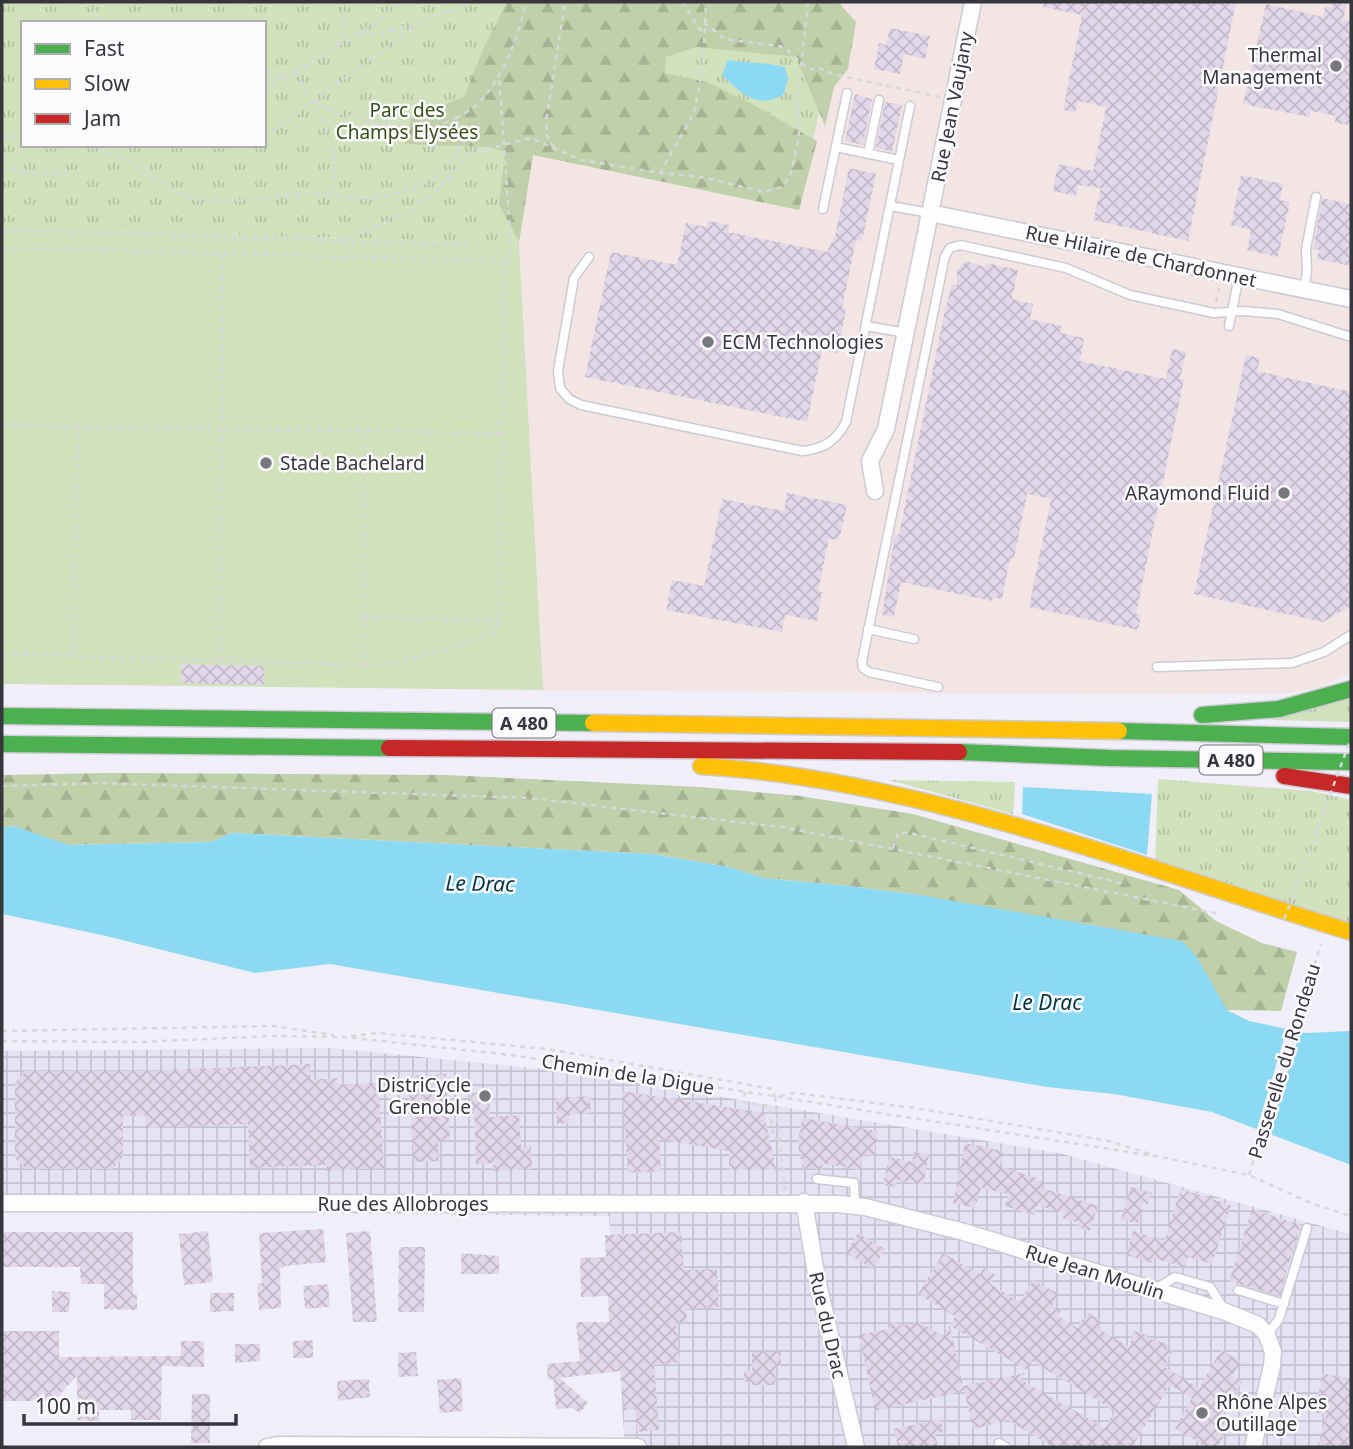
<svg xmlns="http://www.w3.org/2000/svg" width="1353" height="1449" viewBox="0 0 1353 1449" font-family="'Noto Sans',sans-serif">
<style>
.commercial{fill:#f3e5e4}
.industrial{fill:url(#industrial-grid)}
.grass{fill:url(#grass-tufts);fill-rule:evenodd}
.forest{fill:url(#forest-firs)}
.pitch{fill:#d0e1bc}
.water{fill:#8cd9f4}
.pier{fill:#f0eef8}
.building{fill:url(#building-cross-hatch)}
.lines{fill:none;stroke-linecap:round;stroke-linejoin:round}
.lane-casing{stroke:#cccad2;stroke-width:11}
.street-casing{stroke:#cccad2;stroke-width:19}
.fast-casing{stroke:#cccad2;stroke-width:19}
.slow-casing{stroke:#cccad2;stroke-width:19}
.jam-casing{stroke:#cccad2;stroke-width:19}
.path{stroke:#d8d8da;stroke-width:2.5;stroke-dasharray:5 5;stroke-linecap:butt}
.lane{stroke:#fdfcfe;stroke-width:8}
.street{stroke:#fdfcfe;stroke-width:16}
.fast{stroke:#4caf50;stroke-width:16}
.slow{stroke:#ffc107;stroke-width:16}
.jam{stroke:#c62828;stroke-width:16}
.path-bridge{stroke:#d8d8da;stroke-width:2.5;stroke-dasharray:5 5;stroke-linecap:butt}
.poi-dot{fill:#78767e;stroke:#fbfafd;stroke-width:2.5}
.labels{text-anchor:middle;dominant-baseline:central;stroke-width:5;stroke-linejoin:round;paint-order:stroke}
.shield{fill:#fbfafd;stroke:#727176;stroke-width:2}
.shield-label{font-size:18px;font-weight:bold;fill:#37363c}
.poi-label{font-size:19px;fill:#37363c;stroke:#fbfafd;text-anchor:end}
.street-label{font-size:19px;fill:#37363c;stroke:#fbfafd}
.park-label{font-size:19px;fill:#394f17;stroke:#fbfafd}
.water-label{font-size:21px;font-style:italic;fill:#003542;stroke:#fbfafd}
</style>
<defs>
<pattern id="industrial-grid" width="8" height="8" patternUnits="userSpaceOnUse" patternTransform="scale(1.75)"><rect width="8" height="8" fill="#e5e2f3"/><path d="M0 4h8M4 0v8" fill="none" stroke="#c5c2d1"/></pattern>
<pattern id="grass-tufts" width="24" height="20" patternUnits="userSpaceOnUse" patternTransform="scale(1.75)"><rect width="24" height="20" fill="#d0e1bc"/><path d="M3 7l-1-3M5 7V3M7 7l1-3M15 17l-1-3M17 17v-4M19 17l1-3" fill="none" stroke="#b3c2a2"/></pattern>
<pattern id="forest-firs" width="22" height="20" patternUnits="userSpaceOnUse" patternTransform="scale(1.75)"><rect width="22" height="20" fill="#bfd0aa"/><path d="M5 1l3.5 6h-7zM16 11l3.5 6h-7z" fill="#a5b393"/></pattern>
<pattern id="building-cross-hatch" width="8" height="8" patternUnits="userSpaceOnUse" patternTransform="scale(1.75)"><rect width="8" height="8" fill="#e2d7e9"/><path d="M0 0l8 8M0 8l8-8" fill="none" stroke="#c2b9c9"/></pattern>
</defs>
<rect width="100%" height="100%" fill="#f0eef8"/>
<path class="commercial" d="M842 2H1351V673L1323 686 1289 693 1170 695 543 690 519 243 532 155 799 210Z"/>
<path class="industrial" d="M331 1048 572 1072 1059 1153 1351 1234V1447L625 1446 609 1216 2 1210V1051Z"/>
<path class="grass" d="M2 2H842L799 210 533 155 519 243 2 228ZM23 23H264V145H23Z
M1351 695V722L1271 720Z
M1158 779 1311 791 1351 800V925L1155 865Z
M889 780 1015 782 1013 814Z"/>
<path class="forest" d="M507 2H838L856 22 848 69 834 87 825 126 796 57 696 47 666 57 665 73 707 82 750 103 817 141 799 210 533 155 519 242 499 204 505 152 489 147 405 144 411 118 464 97 484 47Z
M110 773 445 775 700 787 800 796 913 814 1179 890 1216 921 1262 943 1297 952 1281 1011 1227 1010 1211 984 926 896 849 886 763 878 729 867 652 854 233 833 211 842 67 845 14 826 2 828V775Z"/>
<path class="pitch" d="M2 228 519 243 543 690 2 684Z"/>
<path class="water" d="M728 60C747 63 766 62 785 67L788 79 784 94C758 110 742 94 722 75Z
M1023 787 1152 794 1147 855 1022 814Z
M14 826 68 845 211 842 232 833 652 854 729 867 763 878 849 886 926 896 1182 941 1196 956 1227 1010 1249 1021 1306 1033 1351 1031V1165L1212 1112 1114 1094 1047 1087 330 964 255 973 102 935 2 914V828Z"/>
<path class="pier" d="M1288 1025 1301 1028 1268 1137 1256 1132Z"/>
<path class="building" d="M1043 2H1236L1188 241 1093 220 1101 188 1078 185 1076 196 1053 191 1058 164 1093 171 1106 107 1078 101 1075 113 1063 110 1082 15 1043 7Z
M1333 2H1347L1343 20 1351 21V126L1335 122 1336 116 1311 111 1310 117 1243 104 1266 4 1323 17 1325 6 1331 8Z
M890 28 930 36 925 59 904 54 900 74 874 69 879 43 886 45Z
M855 94 872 99 863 145 845 141Z
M885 102 902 105 892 152 876 148Z
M849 168 876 174 862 241 856 240 842 308 846 309 838 353 822 350 807 422 585 377 611 252 677 265 686 223 707 227 708 221 729 225 728 232 827 252 835 236Z
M1241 175 1283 184 1280 200 1290 202 1278 257 1247 250 1251 230 1231 225Z
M1322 198 1351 204V266L1317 259 1319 250 1313 249Z
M966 261 985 267 986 263 1018 270 1012 299 1033 304 1030 319 1062 326 1060 333 1084 338 1080 361 1166 379 1172 349 1186 352 1180 379H1184L1136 614 1141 615 1138 630 1029 607 1051 499 1027 494 1014 559H1010L1002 599 993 597 992 601 901 582 894 617 882 615 895 534 899 535 945 310 952 284 957 285V270Z
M1246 355 1260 358 1257 371 1351 392V606L1323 622 1194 594Z
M787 493 847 505 839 540 829 539 818 591 822 592 817 621 785 615 782 632 666 610 672 580 704 586 722 499 784 511Z
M181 664 264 666V685L181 683Z
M310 1064 311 1080 337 1078V1085L378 1083 384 1168 326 1171 327 1165 250 1168 248 1124 146 1128 145 1115 123 1116V1157L112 1169H26L15 1158V1083L25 1071H146Z
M446 1074 450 1140H438L439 1161 414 1162 408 1076Z
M622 1091 764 1113 776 1170H729V1151L659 1139 661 1171 628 1173Z
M489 1092 490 1117 519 1115 521 1147 531 1146 532 1169 494 1171 493 1163 476 1164 474 1111H472L471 1093Z
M590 1096 591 1113 569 1115V1123L557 1124 556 1098Z
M802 1118 878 1131 874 1156 863 1154 860 1170 823 1163 822 1170 802 1167 803 1159H800L801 1152 798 1151 799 1144 798 1143Z
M965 1143 1003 1151 1000 1167 1037 1178 1036 1180 1044 1182 1042 1188 1098 1206 1090 1231 1078 1227 1079 1223 1063 1218 1064 1213 1037 1205 1034 1215 1005 1206 1009 1194 981 1188 975 1208 953 1203Z
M914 1152 929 1155 923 1185 897 1180 896 1187 883 1185 889 1157 912 1162Z
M1131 1187 1152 1193 1148 1204 1144 1203 1138 1224 1121 1219Z
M1181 1189 1231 1205 1212 1264 1188 1257 1184 1267 1153 1258 1152 1263 1126 1255 1133 1231 1164 1241Z
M1252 1209 1301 1225 1279 1296 1229 1281Z
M323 1229 326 1262 284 1266V1268H280L281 1308 259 1310 257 1284 262 1283 259 1233Z
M208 1231 213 1282 184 1285 179 1234Z
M370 1231 377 1322H353L346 1233Z
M2 1232H133V1294H137V1310L104 1309V1284H81L80 1267H2Z
M681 1232 684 1270 717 1269 719 1307 686 1309 687 1322H676L680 1362 654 1365 659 1430 637 1432 635 1409 624 1410 621 1371 560 1378 588 1403 580 1413 572 1408 556 1409 553 1379 548 1380 547 1364 580 1361 576 1322H609L608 1296 581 1297 580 1258 606 1257 605 1235Z
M858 1233 885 1249 873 1269 846 1253Z
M399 1247H425L424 1312H398Z
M461 1253 499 1256V1274H461Z
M943 1253 980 1274 984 1268 995 1275 990 1284 1020 1302 1033 1280 1059 1294 1052 1306 1061 1311 1058 1316 1077 1328 1084 1317 1086 1318 1088 1313 1100 1320 1098 1328 1129 1347 1134 1331 1148 1335 1147 1338 1168 1344 1167 1350 1172 1351 1165 1367 1199 1388 1221 1350 1241 1362 1232 1376 1242 1382 1223 1415 1233 1421 1217 1447H1206L1175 1428 1192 1398 1170 1385 1132 1447H1053L1008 1420 973 1429 963 1386 1025 1373 1021 1380 1105 1428 1115 1411 1032 1361 1027 1370 950 1326 964 1391 875 1411 859 1335 888 1329 893 1321 902 1326 919 1322 944 1336 955 1316 918 1294Z
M328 1284 330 1307 305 1309 303 1286Z
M52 1291 70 1292 69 1312H52Z
M210 1293H234V1311L210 1312Z
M2 1331H59V1357L181 1356V1341H204V1367L162 1366 161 1420H131V1410H99V1421L77 1420V1376L54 1401H2Z
M313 1340V1358H293V1341Z
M235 1344H260V1361L235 1363Z
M416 1352 418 1376 398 1377V1353Z
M752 1352H781V1365H776L775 1385H752V1382H744V1371H752Z
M1323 1373 1351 1380V1447L1318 1445 1326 1415 1314 1412Z
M461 1378 463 1411 440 1413 437 1380Z
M369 1379 370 1397 338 1401 337 1381Z
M192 1394H210V1443H191Z
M941 1419 943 1432 935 1434 938 1447H898L894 1429Z"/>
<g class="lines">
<g class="lane-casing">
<path id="lane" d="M836 147 899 160
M868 154 879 100
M890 206 930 213
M823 209 847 93
M589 257 574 278 558 371 560 388 569 399 581 405 802 451C824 449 836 441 846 422L910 106
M1304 290 1307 272 1306 249 1316 197
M866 326 906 333
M1229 326 1239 276
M868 629 914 639
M1157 667 1292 663 1324 652 1351 635
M938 687 869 672 863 668 862 661 945 256 950 248 960 245 1066 268 1130 295 1214 313 1244 311 1278 314 1351 337
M817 1179 854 1183 855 1205
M1154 1290 1175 1277 1210 1287 1224 1309
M1238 1290 1284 1304
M1267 1335 1279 1319 1307 1228
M1000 1447 999 1443 1006 1447"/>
</g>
<g class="street-casing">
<path id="street" d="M930 213 1351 299
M875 491 870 461 886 429 973 2
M804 1202 817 1279 856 1447
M2 1203 839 1204 865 1207 964 1232 1226 1312 1258 1325 1267 1335 1273 1352 1272 1366 1253 1447
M267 1447 278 1445 638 1447"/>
</g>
<g class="fast-casing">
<path id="fast" d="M1202 715 1279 709 1351 689
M2 716 593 723
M1119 731 1351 737
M2 744 389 748
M959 752 1111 758 1351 762"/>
</g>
<g class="slow-casing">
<path id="slow" d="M593 723 1119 731
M701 766C920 779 1142 868 1351 932"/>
</g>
<g class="jam-casing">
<path id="jam" d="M389 748 959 752
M1284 776 1351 786"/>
</g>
<path class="path" d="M88 2 104 23
M682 2 703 34
M704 23 725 39 784 47 809 70 820 68 832 74 940 97
M360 34 380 33 419 24
M338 45 345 22 347 2
M294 72 371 26 400 2
M264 90 288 75
M313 100C328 130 340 162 331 195
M456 118C463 114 473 109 479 103 504 76 518 38 526 2
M2 138 23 137
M264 138 409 31 430 18 473 2
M89 145C101 152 116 154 128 160 149 171 165 188 187 196 227 210 269 193 309 193 328 193 348 199 367 198 398 196 445 183 457 150 460 141 457 128 456 118 449 121 442 125 435 127 409 131 332 118 313 100 305 93 300 80 295 72L281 76 264 74
M218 147 226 145
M554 147 547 136 546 121 565 2
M2 169 54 174 70 172
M660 173 694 113 703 66 706 2
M2 230 467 245
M336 241 400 217 434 193 471 153 531 138 582 160 660 173 701 177 764 192 782 187 790 176 797 147 800 125 797 103 808 2
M2 248 502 261 509 256 511 245 499 75
M1216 302 1219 288
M2 426 78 427
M501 433 78 427 72 656 363 665 364 618 500 620 502 261
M364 618V432
M2 654 72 656
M219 661 223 254
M364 665 391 663 448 649 490 634 500 620
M2 786 101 783 528 798 782 827 1220 914
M893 848 898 833H910L1125 884
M1295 892 1323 814
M2 1031 273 1026 334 1035
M351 1036 378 1033 547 1049 773 1089 775 1097 795 1093 915 1108 1109 1141 1150 1154
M2 1041 140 1042 273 1036 344 1037 511 1055 1161 1157 1249 1175 1313 1204 1351 1216
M745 1092 743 1102 769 1106 774 1139H778
M775 1097 785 1191
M1249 1175 1321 944"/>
<use href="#lane" class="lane"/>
<use href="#street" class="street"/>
<use href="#fast" class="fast"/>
<use href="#slow" class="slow"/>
<use href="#jam" class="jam"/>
<path class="path-bridge" d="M1323 814 1351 738
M1284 919 1294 895"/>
</g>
<g class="poi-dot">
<circle cx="1336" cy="66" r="7"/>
<circle cx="708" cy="342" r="7"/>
<circle cx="266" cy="463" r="7"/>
<circle cx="1284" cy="493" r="7"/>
<circle cx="485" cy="1096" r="7"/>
<circle cx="1202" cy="1413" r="7"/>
</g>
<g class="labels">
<g class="shield">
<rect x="492.5" y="708.5" width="63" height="29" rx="5"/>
<rect x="1199.5" y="745.5" width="63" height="29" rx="5"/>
</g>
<g class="shield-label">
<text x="524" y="723">A 480</text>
<text x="1231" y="760">A 480</text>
</g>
<g class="poi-label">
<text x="1322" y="55">Thermal<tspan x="1322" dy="22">Management</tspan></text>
<text x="722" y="342" text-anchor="start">ECM Technologies</text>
<text x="280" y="463" text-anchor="start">Stade Bachelard</text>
<text x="1270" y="493">ARaymond Fluid</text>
<text x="471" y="1085">DistriCycle<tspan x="471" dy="22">Grenoble</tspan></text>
<text x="1216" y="1402" text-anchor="start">Rhône Alpes<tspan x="1216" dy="22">Outillage</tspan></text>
</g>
<g class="street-label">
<text transform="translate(952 107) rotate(-79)">Rue Jean Vaujany</text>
<text transform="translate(1141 256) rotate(12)">Rue Hilaire de Chardonnet</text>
<text transform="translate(1284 1061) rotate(-73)">Passerelle du Rondeau</text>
<text transform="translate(628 1074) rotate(9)">Chemin de la Digue</text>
<text x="403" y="1204">Rue des Allobroges</text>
<text transform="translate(1095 1272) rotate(17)">Rue Jean Moulin</text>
<text transform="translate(828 1325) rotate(77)">Rue du Drac</text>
</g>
<g class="park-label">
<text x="407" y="110">Parc des<tspan x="407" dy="22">Champs Elysées</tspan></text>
</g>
<g class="water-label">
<text transform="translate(480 883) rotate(1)">Le Drac</text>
<text x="1047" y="1002">Le Drac</text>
</g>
</g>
<rect width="1353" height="1449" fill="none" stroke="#37363c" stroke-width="7"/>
<rect x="21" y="21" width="245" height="126" fill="#fbfafd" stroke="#adacb0" stroke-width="2"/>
<rect x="35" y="44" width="35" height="10" fill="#4caf50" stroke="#adacb0" stroke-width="2"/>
<text x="84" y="56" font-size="21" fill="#37363c">Fast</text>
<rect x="35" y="79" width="35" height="10" fill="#ffc107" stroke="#adacb0" stroke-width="2"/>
<text x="84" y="91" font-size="21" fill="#37363c">Slow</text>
<rect x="35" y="114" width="35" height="10" fill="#c62828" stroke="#adacb0" stroke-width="2"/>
<text x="84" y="126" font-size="21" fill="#37363c">Jam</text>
<path d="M24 1414v10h212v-10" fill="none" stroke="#37363c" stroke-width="3.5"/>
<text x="35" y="1414" font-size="21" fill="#37363c" stroke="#fbfafd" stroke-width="5" paint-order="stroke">100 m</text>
</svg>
